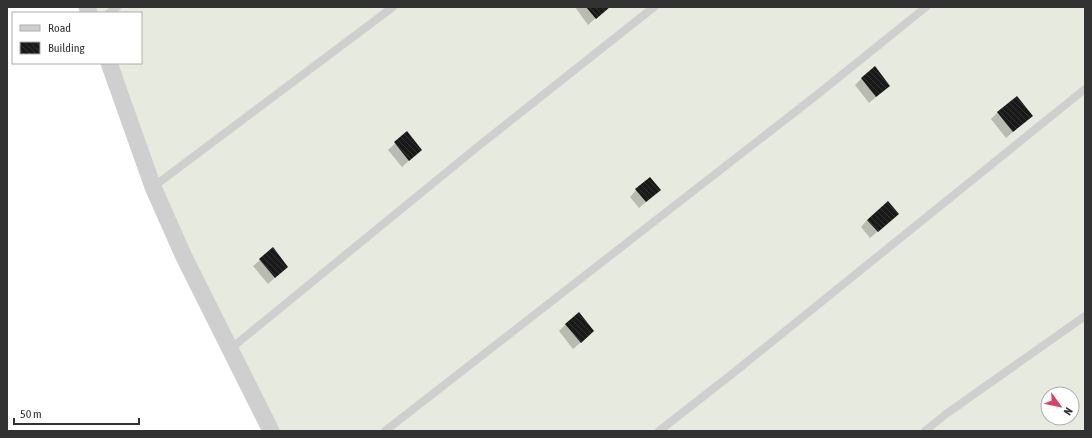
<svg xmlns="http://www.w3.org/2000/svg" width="1092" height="438" viewBox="0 0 1092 438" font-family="'Asap Condensed',sans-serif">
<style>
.garden{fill:#e7eade;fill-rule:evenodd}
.shadow{fill:#0003}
.building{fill:url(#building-back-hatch)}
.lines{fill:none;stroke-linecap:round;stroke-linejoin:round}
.lane{stroke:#cfcfcf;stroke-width:8}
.street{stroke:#cfcfcf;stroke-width:17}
</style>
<defs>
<pattern id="building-back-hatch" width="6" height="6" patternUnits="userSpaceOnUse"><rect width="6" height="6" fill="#191919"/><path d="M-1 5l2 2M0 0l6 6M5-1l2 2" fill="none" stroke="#323232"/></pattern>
</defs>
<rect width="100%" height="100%" fill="#fff"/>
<path class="garden" d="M87 7H1085V431H271L229 350 109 63H141V13H89ZM1048 394H1072V418H1048Z"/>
<path class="shadow" d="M575 7H608L588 25Z
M862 78 882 92 869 103 855 85Z
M998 112 1031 116 1006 138 991 119Z
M407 132 421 150 402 167 388 150Z
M636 190H660L639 208 630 197Z
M867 220H891L870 238 861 227Z
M260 260 280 273 268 284 253 266Z
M566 324 586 338 573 349 559 331Z"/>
<path class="building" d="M586 7H610L596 19Z
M875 66 890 86 876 97 861 78Z
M1017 96 1033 116 1013 132 997 112Z
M407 131 422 150 409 161 394 142Z
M650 177 661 190 646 202 635 189Z
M888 201 899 214 878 232 867 220Z
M273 247 288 267 275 278 259 259Z
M579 312 594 331 581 343 565 324Z"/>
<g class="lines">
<path class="lane" d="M109 13 117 7
M153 187 393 7
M229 350 481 144 654 7
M385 431 818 94 926 7
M659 431 732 374 1085 89
M925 431 946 414 1085 316"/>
<path class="street" d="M87 7 89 13
M109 63 153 187 184 257 271 431"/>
</g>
<rect width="1092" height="438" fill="none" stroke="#323232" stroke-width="16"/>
<rect x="12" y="12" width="130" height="52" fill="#ffffff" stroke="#adadad"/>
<rect x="20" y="25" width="20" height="6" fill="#cfcfcf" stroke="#adadad"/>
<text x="48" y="32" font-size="12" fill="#323232">Road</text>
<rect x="20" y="42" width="20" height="12" fill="url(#building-back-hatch)" stroke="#adadad"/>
<text x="48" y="52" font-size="12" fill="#323232">Building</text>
<g transform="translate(1060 406) rotate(123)"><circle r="19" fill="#ffffff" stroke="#adadad"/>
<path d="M0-3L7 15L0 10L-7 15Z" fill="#db4268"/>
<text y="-6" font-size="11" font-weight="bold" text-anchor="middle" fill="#323232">N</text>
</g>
<path d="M14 418v6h125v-6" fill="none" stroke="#323232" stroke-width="2"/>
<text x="20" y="418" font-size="12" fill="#323232" stroke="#ffffff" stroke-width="3" paint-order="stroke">50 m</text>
</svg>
